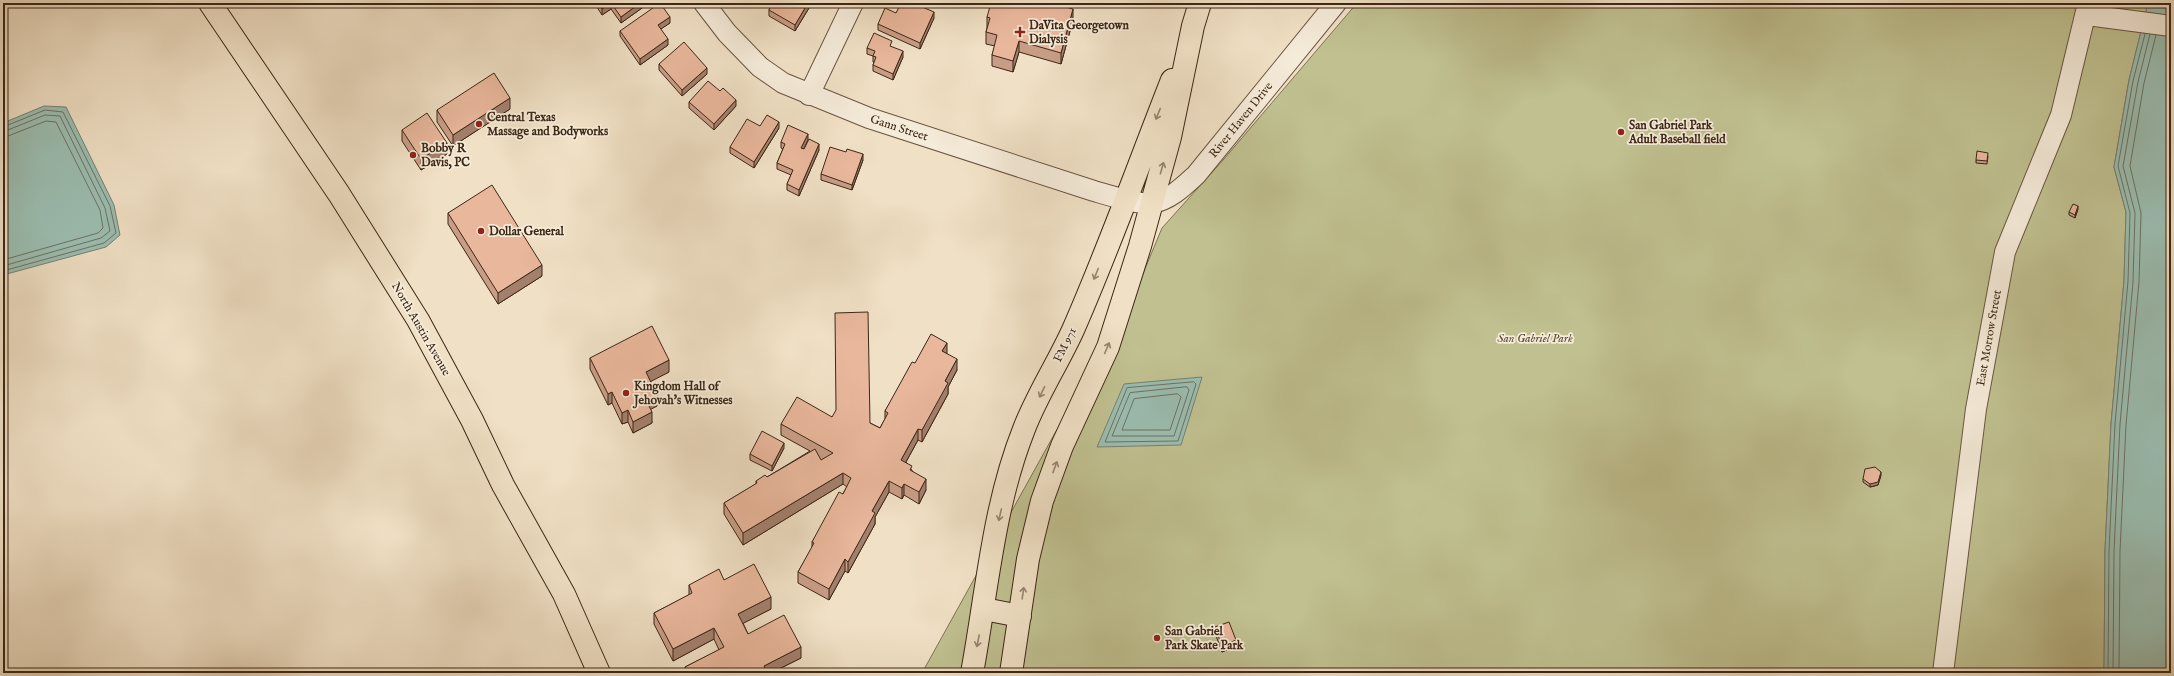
<svg xmlns="http://www.w3.org/2000/svg" width="2174" height="676" viewBox="0 0 2174 676" font-family="'IM FELL English',serif">
<style>
.green{fill:#c0c090;stroke:#7e7453}
.water{fill:#9bbdb0;stroke:#758172}
.lines{fill:none;stroke-linecap:round;stroke-linejoin:round}
.shore{stroke:#6c7263;stroke-width:1}
.minor-casing{stroke:#6a5542;stroke-width:22}
.major-casing{stroke:#3d2716;stroke-width:24}
.minor{stroke:#f5ebd9;stroke-width:20}
.major{stroke:#f0e0c5;stroke-width:22}
.wall{fill:#c89d86;stroke:#3d2716}
.shaded-wall{fill:#a3806d;stroke:#3d2716}
.building{fill:#e9b79c;stroke:#3d2716}
.oneway{stroke:#96846e}
.poi-dot{fill:#8f2418;stroke:#f5ebd9;stroke-width:1.5}
.labels{text-anchor:middle;dominant-baseline:central;stroke-width:3.5;stroke-linejoin:round;paint-order:stroke}
.poi-label{font-size:12px;font-weight:bold;fill:#3d2716;stroke:#f5ebd9;text-anchor:start}
.street-label{font-size:12px;fill:#3d2716;stroke:#f5ebd9}
.park-label{font-size:12px;font-style:italic;fill:#5e4d34;stroke:#f5ebd9}
</style>
<rect width="100%" height="100%" fill="#f0e0c5"/>
<filter id="stains"><feTurbulence type="fractalNoise" baseFrequency=".005" numOctaves="4"/><feColorMatrix values="0 0 0 0 .2 0 0 0 0 .09 0 0 0 0 .02 0 0 0 .5 -.17"/></filter>
<radialGradient id="worn" r=".72"><stop offset=".6" stop-color="#630" stop-opacity="0"/><stop offset="1" stop-color="#630" stop-opacity=".3"/></radialGradient>
<path class="green" d="M1357 3H2148L2129 80 2114 167 2126 212 2124 281 2111 424 2105 551 2104 673H922L1142 276 1162 228 1224 159Z"/>
<path class="water" d="M2148 3H2171V673H2104L2105 551 2111 424 2124 281 2126 212 2114 167 2129 80Z
M44 106 66 107 114 205 120 235 106 247 3 275V123Z
M1202 377 1181 445 1097 447 1124 384Z"/>
<g class="lines">
<path class="shore" d="M3 127 45 110 63 112 110 206 116 233 104 243 3 271
M3 132 45 115 60 116 105 208 110 231 101 238 3 266
M3 138 46 121 56 122 100 210 103 228 98 233 3 260
M1194 382 1196 384 1178 441 1105 442 1127 388Z
M1187 387 1189 390 1174 436H1112L1130 393Z
M1178 394 1181 397 1170 430H1122L1134 399Z
M2108 673 2109 551 2115 424 2128 281 2130 213 2118 166 2133 81 2145 34
M2113 673 2114 551 2120 424 2133 282 2135 213 2123 166 2138 82 2150 34
M2119 673 2120 551 2126 425 2139 282 2141 213 2130 166 2144 83 2156 35"/>
<g class="minor-casing">
<path id="minor" d="M704 3 727 33 760 67 783 83 869 118 1094 191C1108 195 1139 205 1152 203 1170 200 1184 186 1196 175L1336 3
M2087 15 2171 26
M809 95 853 3
M1943 673 1976 409 2005 252 2061 115 2088 3"/>
</g>
<g class="major-casing">
<path id="major" d="M210 3 339 194 418 320 472 420 503 485 564 594 599 673
M984 609 1020 616
M972 673C987 592 993 507 1024 429 1037 395 1058 363 1073 330 1109 248 1139 164 1172 80
M1011 673 1028 559 1042 501 1062 446 1108 347 1140 246 1170 137 1193 26 1200 3"/>
</g>
<use href="#minor" class="minor"/>
<use href="#major" class="major"/>
</g>
<path class="wall" d="M595 3H649L621 23 611 9 602 15 595 4Z
M764 3H809V8L795 31 769 16V10L770 7Z
M896 13 934 18 920 49 878 30V24Z
M987 17 1073 20 1061 64 1019 52 1013 72 992 66V55L995 46 986 44V32L987 28Z
M670 23 660 29 668 45 640 65 620 36V31Z
M892 47 903 57 893 80 873 71V65L874 62H873V56L867 54V48Z
M659 64 707 74 682 96 659 70Z
M689 102 736 106 714 130 689 108Z
M510 109 453 146 437 122V110Z
M760 126 779 128 754 168 730 153V147Z
M402 130 447 154 421 170 402 141Z
M808 140 804 149 819 150 799 196 787 190V184L791 175 777 169V163L783 149 781 148V142Z
M846 152 863 160 852 190 821 180V174Z
M1988 156 1987 164 1976 163V160Z
M2078 209 2075 218 2069 215V212Z
M448 213 542 276 498 304 448 224Z
M947 354 957 370 948 387V394L922 442 918 440 906 462 926 490 919 504 904 495 902 499 889 492 875 517V524L848 573 845 571 829 600 798 583V572L812 548V542L847 487 843 484 743 545 724 514V503L756 484V481L767 477 810 451 781 435V424L832 417 870 423 880 428 885 419V411L915 363Z
M590 358 669 372 650 381 657 406 650 409 652 423 633 433 628 422 622 424 612 403 608 405 590 369Z
M784 448 772 471 750 460V454Z
M1881 475 1878 485 1870 487 1863 482V479Z
M724 580 771 609 743 623 748 634 801 658 771 673H685V667L719 650 714 639 673 661 654 624V613L689 595V585Z
M1215 627 1236 646 1222 652 1215 633Z"/>
<path class="shaded-wall" d="M611 3V9L602 15V9Z
M640 3H649L621 23V17Z
M808 3H809V8L795 31V25Z
M2028 3H2037L2028 6Z
M1073 9V20L1061 64V53Z
M934 12V18L920 49V43Z
M670 17V23L658 31V25Z
M668 39V45L640 65V59Z
M1019 41V52L1013 72V61Z
M903 51V57L893 80V74Z
M707 68V74L682 96V90Z
M510 98V109L453 146V135Z
M736 100V106L714 130V124Z
M779 122V128L754 168V162Z
M808 134V140L801 154V148Z
M447 143V154L421 170V159Z
M819 144V150L799 196V190Z
M863 154V160L852 190V185Z
M2078 206V209L2075 218V215Z
M542 265V276L498 304V293Z
M947 343V354L942 351Z
M957 359V370L948 387V394L922 442V430L945 381Z
M669 360V372L646 384V372Z
M612 392V403L608 405V394Z
M657 395V406L646 412V400Z
M628 410V422L622 424V413Z
M652 412V423L633 433V422Z
M918 429V440L901 471V460Z
M784 443V448L772 471V466Z
M1881 472V475L1878 485 1870 487V484Z
M843 473V484L743 545V533Z
M926 479V490L919 504V492Z
M889 481V492L875 517V524L848 573V562L872 511Z
M904 484V495L902 499V488Z
M845 559V571L829 600V589Z
M771 597V609L738 626V614Z
M714 628V639L673 661V649Z
M1236 640V646L1222 652V646Z
M801 647V658L771 673H763L764 666Z"/>
<path class="building" d="M598 3H640L621 17 611 3 602 9Z
M660 3 670 17 658 25 668 39 640 59 620 31Z
M772 3H808L795 25 769 10Z
M901 3H913L934 12 920 43 878 24 885 8 896 13Z
M991 3H1052L1073 9 1061 53 1019 41 1013 61 992 55 997 35 986 32 990 18 987 17Z
M874 33 892 41 890 46 903 51 893 74 873 65 876 57 873 56 875 51 867 48Z
M684 42 707 68 682 90 659 64Z
M494 73 510 98 453 135 437 110Z
M708 81 720 91 723 88 736 100 714 124 689 102Z
M427 113 447 143 421 159 402 130Z
M767 115 779 122 754 162 730 147 747 119 760 126Z
M788 125 808 134 801 148 804 149 809 139 819 144 799 190 787 184 793 170 777 163 785 144 781 142Z
M830 147 846 152 847 149 863 154 852 185 821 174Z
M1977 151 1988 153 1987 161 1976 160Z
M492 185 542 265 498 293 448 213Z
M2073 204 2078 206 2075 215 2069 212Z
M868 312 870 423 880 428 888 413 885 411 912 362 915 363 931 334 947 343 942 351 957 359 945 381 948 383 922 430 918 429 901 460 912 466 910 470 926 479 919 492 904 484 902 488 889 481 872 511 875 513 848 562 845 559 829 589 798 572 814 543 812 542 839 492 843 494 851 478 843 473 743 533 724 503 757 483 756 481 765 475 767 477 815 449 821 460 833 453 781 424 797 397 832 417 836 410 835 313Z
M652 326 669 360 646 372 657 395 646 400 652 412 633 422 628 410 622 413 612 392 608 394 590 358Z
M762 431 784 443 772 466 750 454Z
M1875 467 1881 472 1878 482 1870 484 1863 479 1865 469Z
M754 564 771 597 738 614 748 634 784 615 801 647 764 666 766 671 763 673H689L685 667 724 647 714 628 673 649 654 613 692 593 689 585 719 569 724 580Z
M1229 622 1236 640 1222 646 1215 627Z"/>
<defs><path id="oneway-shaft" d="M-6 0H5M1.5-3L5.5 0L1.5 3" fill="none" stroke-width="1.6" stroke-linecap="round" stroke-linejoin="round"/></defs>
<g class="oneway">
<use href="#oneway-shaft" transform="translate(1158 114) rotate(112)"/>
<use href="#oneway-shaft" transform="translate(1162 168) rotate(-74)"/>
<use href="#oneway-shaft" transform="translate(1096 274) rotate(112)"/>
<use href="#oneway-shaft" transform="translate(1107 348) rotate(-67)"/>
<use href="#oneway-shaft" transform="translate(1042 392) rotate(116)"/>
<use href="#oneway-shaft" transform="translate(1055 467) rotate(-70)"/>
<use href="#oneway-shaft" transform="translate(1000 515) rotate(103)"/>
<use href="#oneway-shaft" transform="translate(1023 593) rotate(-82)"/>
<use href="#oneway-shaft" transform="translate(978 641) rotate(101)"/>
</g>
<g class="poi-dot">
<path d="M1018 26h4v4h4v4h-4v4h-4v-4h-4v-4h4z"/>
<circle cx="479" cy="124" r="4"/>
<circle cx="1621" cy="132" r="4"/>
<circle cx="413" cy="155" r="4"/>
<circle cx="481" cy="231" r="4"/>
<circle cx="626" cy="393" r="4"/>
<circle cx="1157" cy="638" r="4"/>
</g>
<g class="labels">
<g class="poi-label">
<text x="1029" y="25">DaVita Georgetown<tspan x="1029" dy="14">Dialysis</tspan></text>
<text x="487" y="117">Central Texas<tspan x="487" dy="14">Massage and Bodyworks</tspan></text>
<text x="1629" y="125">San Gabriel Park<tspan x="1629" dy="14">Adult Baseball field</tspan></text>
<text x="421" y="148">Bobby R<tspan x="421" dy="14">Davis, PC</tspan></text>
<text x="489" y="231">Dollar General</text>
<text x="634" y="386">Kingdom Hall of<tspan x="634" dy="14">Jehovah's Witnesses</tspan></text>
<text x="1165" y="631">San Gabriel<tspan x="1165" dy="14">Park Skate Park</tspan></text>
</g>
<g class="street-label">
<text transform="translate(1241 120) rotate(-51)">River Haven Drive</text>
<text transform="translate(899 128) rotate(18)">Gann Street</text>
<text transform="translate(421 329) rotate(60)">North Austin Avenue</text>
<text transform="translate(1989 338) rotate(-80)">East Morrow Street</text>
<text transform="translate(1065 345) rotate(-64)">FM 971</text>
</g>
<g class="park-label">
<text x="1535" y="338">San Gabriel Park</text>
</g>
</g>
<rect width="2174" height="676" fill="none" stroke="#f0e0c5" stroke-width="16"/>
<rect x="4" y="4" width="2166" height="668" fill="none" stroke="#3d2716" stroke-width="2"/>
<rect x="8" y="8" width="2158" height="660" fill="none" stroke="#3d2716"/>
<rect width="100%" height="100%" filter="url(#stains)"/>
<rect width="100%" height="100%" fill="url(#worn)"/>
</svg>
